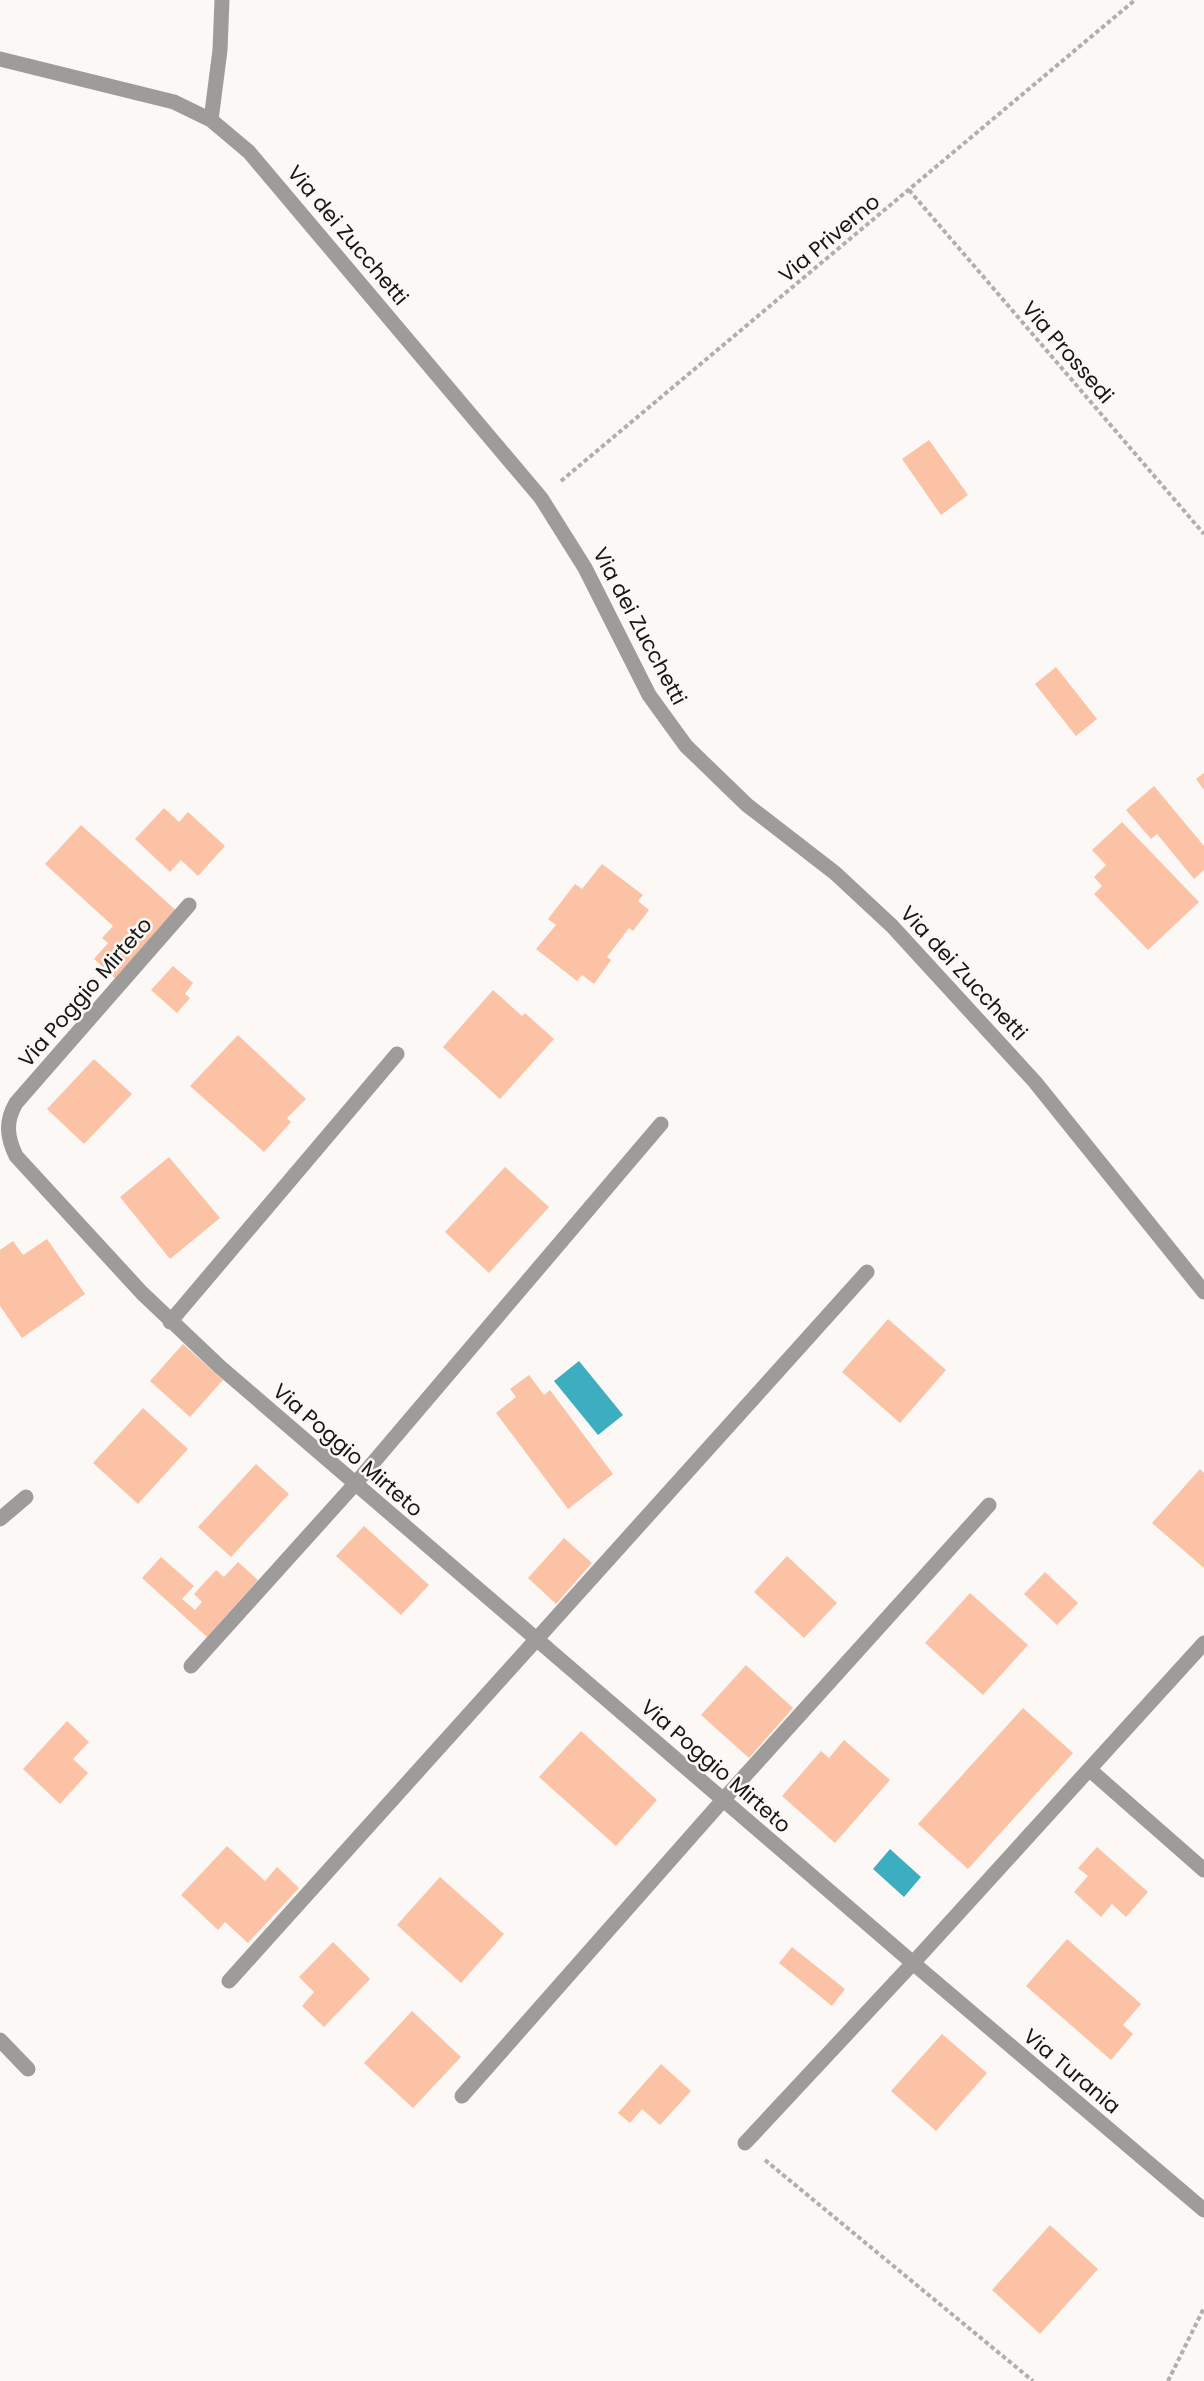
<svg xmlns="http://www.w3.org/2000/svg" width="1204" height="2381" viewBox="0 0 1204 2381" font-family="Poppins,sans-serif">
<style>
.water{fill:#3caec0}
.building{fill:#fcc2a5}
.lines{fill:none;stroke-linecap:round;stroke-linejoin:round}
.path{stroke:#b1afae;stroke-width:4;stroke-dasharray:4.5 3;stroke-linecap:butt}
.minor{stroke:#9d9c9b;stroke-width:15}
.labels{text-anchor:middle;dominant-baseline:central;stroke-width:5;stroke-linejoin:round;paint-order:stroke}
.street-label{font-size:21px;fill:#171616;stroke:#fbf8f6}
</style>
<rect width="100%" height="100%" fill="#fbf8f6"/>
<path class="water" d="M579 1361 623 1415 598 1435 554 1381Z
M890 1849 921 1877 904 1897 873 1869Z"/>
<path class="building" d="M929 440 968 495 941 515 902 459Z
M1056 667 1097 719 1076 736 1035 684Z
M1204 773V790L1196 779Z
M1154 786 1204 846V870L1194 879 1157 834 1151 839 1126 810Z
M164 808 179 822 188 812 225 846 198 876 181 860 170 872 135 839Z
M1122 822 1199 902 1148 950 1094 894 1102 886 1094 877 1106 865 1092 850Z
M81 825 179 913 118 981 94 959 108 943 102 938 113 926 45 864Z
M602 864 643 895 638 901 649 910 633 931 629 928 607 957 611 960 594 984 582 975 577 981 536 949 556 925 548 919 575 884 582 889Z
M173 966 193 983 185 994 190 998 177 1013 151 990Z
M493 990 522 1016 525 1013 554 1039 500 1099 443 1047Z
M238 1035 306 1099 287 1118 291 1122 264 1152 190 1086Z
M94 1059 132 1094 84 1144 47 1109Z
M169 1157 220 1218 170 1259 120 1197Z
M505 1167 549 1207 489 1273 445 1232Z
M47 1239 85 1294 22 1338 0 1306V1250L13 1241 23 1255Z
M888 1319 946 1370 900 1423 842 1372Z
M183 1344 223 1380 190 1417 150 1381Z
M529 1375 544 1395 550 1390 613 1474 568 1509 496 1413 516 1397 510 1389Z
M143 1408 188 1449 138 1504 93 1463Z
M256 1464 289 1494 231 1557 198 1527Z
M1200 1469 1204 1473V1568L1152 1523Z
M364 1526 429 1585 401 1615 336 1556Z
M564 1538 592 1563 556 1604 528 1578Z
M787 1556 837 1603 804 1638 754 1592Z
M161 1557 194 1586 182 1599 195 1610 202 1602 194 1594 216 1570 224 1577 238 1562 258 1580 207 1637 142 1578Z
M1045 1572 1078 1603 1057 1625 1024 1594Z
M970 1593 1028 1645 983 1695 925 1643Z
M746 1665 793 1708 749 1758 701 1715Z
M1023 1708 1073 1753 968 1869 918 1824Z
M67 1721 89 1742 73 1759 88 1773 60 1804 23 1769Z
M581 1731 657 1800 616 1846 539 1777Z
M844 1740 890 1780 835 1843 782 1796 821 1751 829 1758Z
M227 1846 265 1881 277 1867 299 1888 248 1943 225 1922 218 1930 181 1895Z
M1097 1847 1148 1892 1126 1917 1112 1904 1101 1917 1074 1892 1088 1876 1078 1868Z
M440 1877 504 1934 461 1983 397 1925Z
M1067 1939 1141 2004 1123 2025 1133 2034 1111 2060 1026 1986Z
M333 1942 370 1979 324 2027 302 2006 314 1992 299 1977Z
M792 1947 845 1989 832 2006 779 1963Z
M412 2011 461 2057 413 2108 364 2063Z
M942 2034 987 2073 936 2131 891 2091Z
M661 2064 691 2091 660 2125 642 2109 630 2123 618 2113Z
M1050 2225 1098 2269 1040 2334 992 2290Z"/>
<g class="lines">
<path class="path" d="M909 190 1204 534
M561 481 1135 0
M765 2160 1033 2381
M1168 2381 1204 2308"/>
<path class="minor" d="M0 59 174 102 211 120 249 152 541 498 585 568 649 695 686 746 747 805 835 873 892 926 1035 1082 1204 1292
M211 120 220 50 222 0
M189 905 16 1103C5 1122 7 1137 16 1156L142 1293 220 1367 913 1963 1204 1643
M170 1322 397 1054
M0 1519 26 1497
M191 1666 355 1484 661 1124
M1090 1770 1204 1870
M229 1981 867 1272
M0 2040 28 2069
M462 2096 723 1800 989 1505
M745 2143 913 1963 1204 2210"/>
</g>
<g class="labels">
<g class="street-label">
<text transform="translate(348 235) rotate(50)">Via dei Zucchetti</text>
<text transform="translate(829 238) rotate(-40)">Via Priverno</text>
<text transform="translate(1068 352) rotate(49)">Via Prossedi</text>
<text transform="translate(640 626) rotate(62)">Via dei Zucchetti</text>
<text transform="translate(964 973) rotate(47)">Via dei Zucchetti</text>
<text transform="translate(85 992) rotate(-49)">Via Poggio Mirteto</text>
<text transform="translate(348 1450) rotate(41)">Via Poggio Mirteto</text>
<text transform="translate(716 1766) rotate(41)">Via Poggio Mirteto</text>
<text transform="translate(1072 2071) rotate(40)">Via Turania</text>
</g>
</g>
</svg>
